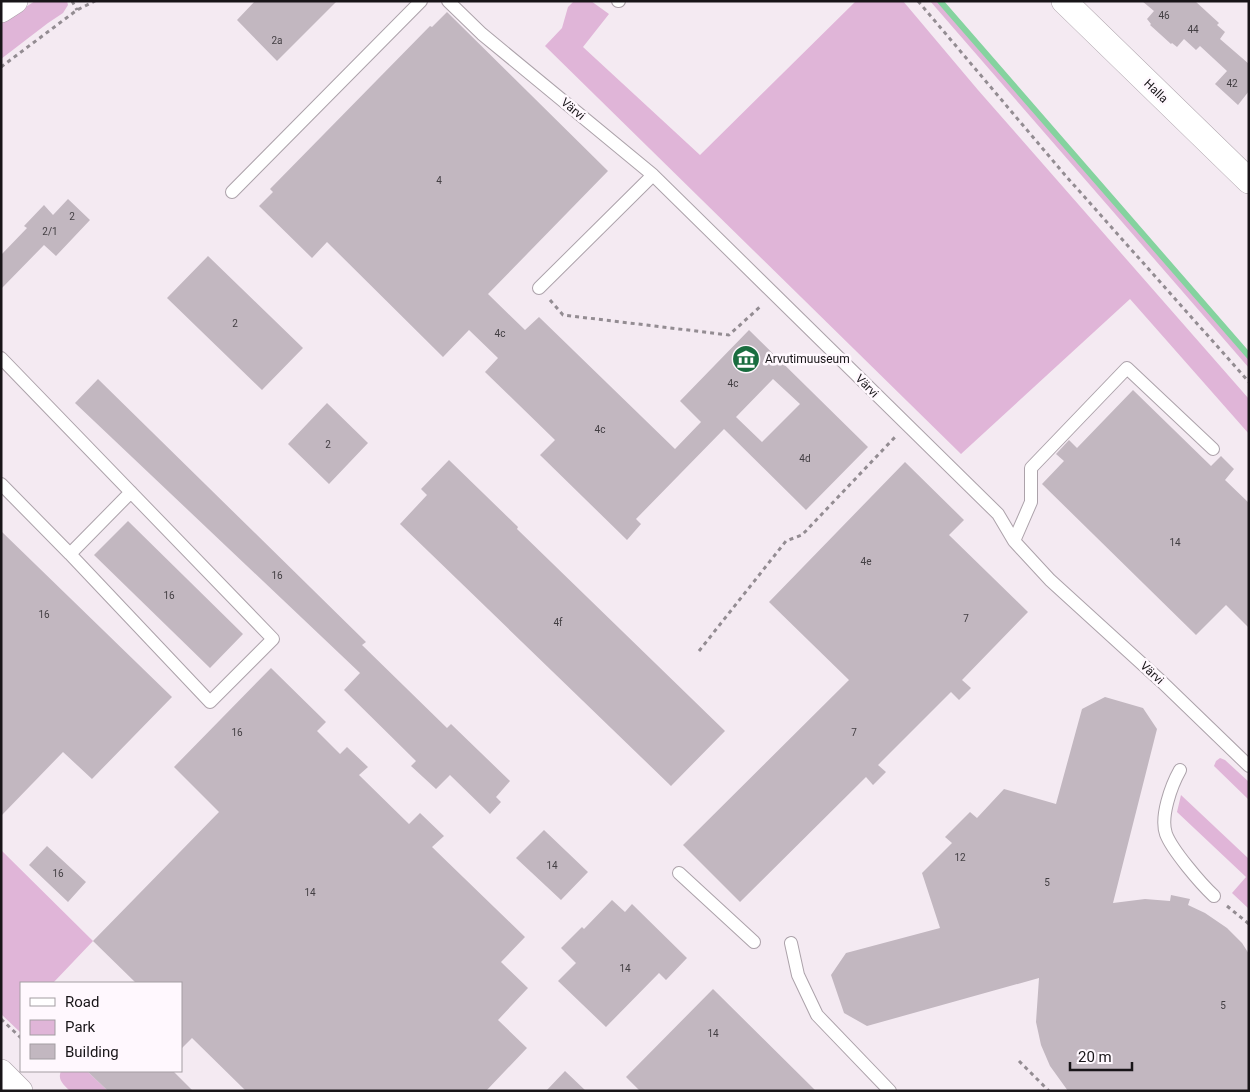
<svg xmlns="http://www.w3.org/2000/svg" width="1250" height="1092" viewBox="0 0 1250 1092" font-family="Roboto,sans-serif">
<style>
.green{fill:#e0b5d8}
.lines{fill:none;stroke-linecap:round;stroke-linejoin:round}
.stream{stroke:#85d39f;stroke-width:6}
.building{fill:#c2b7c0;fill-rule:evenodd}
.lane-casing{stroke:#aca2aa;stroke-width:14}
.street-casing{stroke:#aca2aa;stroke-width:26}
.path{stroke:#938c92;stroke-width:3;stroke-dasharray:4 4;stroke-linecap:butt}
.lane{stroke:#fff;stroke-width:12}
.street{stroke:#fff;stroke-width:25}
.labels{text-anchor:middle;dominant-baseline:central;stroke-width:5;stroke-linejoin:round;paint-order:stroke}
.number-label{font-size:10px;fill:#423e42}
.street-label{font-size:12px;fill:#181518;stroke:#fff8fe}
.poi-label{font-size:12px;fill:#181518;stroke:#fff8fe;text-anchor:start}
</style>
<rect width="100%" height="100%" fill="#f4eaf2"/>
<path class="green" d="M35 1H67L68 5 63 13 48 23 1 59V23Z
M574 1H591L609 14 583 47 700 155 856 1H903L978 90 1249 399V434L1130 299 961 454 545 46 562 28 568 7Z
M930 1H940L1249 356V368Z
M1220 758 1225 760 1249 782V800L1214 766 1216 761Z
M1181 795 1249 859V909L1232 893 1246 877 1177 812Z
M1 850 93 941 53 983H21V1033L1 1014Z
M61 1071H87L108 1091H70C64 1085 57 1080 61 1071Z"/>
<g class="lines">
<path class="stream" d="M940 1 1249 356"/>
</g>
<path class="building" d="M255 1H337L277 61 237 20Z
M1142 1H1195L1219 23 1217 25 1225 32 1220 39 1249 64V91L1238 105 1215 84 1227 71 1200 46 1196 50 1184 39 1177 47 1172 43 1171 44 1150 25 1151 24 1147 19 1154 11Z
M447 12 608 171 488 294 525 330 539 317 675 449 701 422 680 401 749 330 868 447 806 510 724 429 636 519 641 524 627 540 540 455 555 440 485 372 498 358 469 330 443 357 327 242 312 258 259 206 273 192 270 189 430 26 432 27ZM773 379 800 404 762 442 736 417Z
M68 199 90 220 56 256 44 245 1 289V255L27 228 24 226 44 205 53 215Z
M208 256 303 348 262 390 167 298Z
M98 379 366 642 362 645 447 728 451 724 510 781 496 797 501 802 490 814 450 775 436 789 411 766 416 761 344 690 360 673 75 403Z
M1133 390 1211 466 1221 456 1234 469 1225 480 1249 503V628L1226 605 1196 635 1042 484 1064 461 1056 454 1069 440 1077 448Z
M327 403 368 443 329 484 288 444Z
M449 460 518 527 517 529 725 731 671 786 400 524 427 495 421 489Z
M905 462 964 520 949 535 1028 612 962 680 971 688 959 700 951 692 878 765 886 772 873 785 866 777 740 902 683 845 849 680 769 602Z
M128 521 243 634 210 668 94 555Z
M1 531 172 697 92 779 63 752 1 816Z
M271 668 326 722 317 731 340 754 347 747 368 767 359 775 409 824 420 813 444 836 432 847 525 937 501 962 528 988 498 1020 527 1048 486 1091H246L192 1038 181 1049V983H136L93 941 219 812 174 767Z
M1105 697 1143 708 1157 729 1113 903 1145 899 1170 901 1171 895 1190 899 1188 905 1205 913 1227 928 1242 943 1249 954V1091H1068L1050 1066 1041 1045 1036 1022 1039 978 867 1026 844 1013 831 975 846 953 940 928 922 873 952 843 945 837 970 812 977 818 1004 789 1056 804 1082 709Z
M544 830 588 872 561 900 516 858Z
M47 846 86 882 68 902 29 865Z
M612 900 625 912 632 904 687 958 666 980 659 973 606 1027 558 981 576 963 561 948 582 927 584 929Z
M713 989 816 1091H640L626 1077Z
M87 1071H173L193 1091H108Z
M565 1071 586 1091H546Z"/>
<g class="lines">
<g class="lane-casing">
<path id="lane" d="M448 1 482 34 653 175 998 514 1014 541 1050 580 1162 682 1249 766
M618 1H619
M232 192 421 1
M539 288 653 175
M1 358 273 639 210 702 70 554 131 492
M1 484 70 554
M1014 541 1031 502V468L1127 368 1213 449
M1180 770C1171 786 1160 817 1166 834 1172 850 1201 884 1214 896
M679 873 754 942
M791 943 798 975 817 1015 890 1091"/>
</g>
<g class="street-casing">
<path id="street" d="M1064 1 1249 181
M1 10 15 1
M1 1072 20 1091"/>
</g>
<path class="path" d="M72 1 77 10
M918 1 1065 175 1249 382
M1 67 77 10 95 1
M550 300 563 315 729 335 762 305
M699 651 786 541 802 535 896 436
M1227 906 1249 924
M1 1019 21 1038
M1019 1061 1049 1091"/>
<use href="#lane" class="lane"/>
<use href="#street" class="street"/>
</g>
<defs>
<g id="museum-disc" transform="scale(1.4375)"><circle r="9.5" fill="#196d3f" stroke="#fff8fe"/><path d="M0-6L6-3V-2H-6V-3ZM-5-1h2V3h-2ZM-1-1h2V3h-2ZM3-1h2V3H3ZM-6 4H6V6H-6Z" fill="#fff"/></g>
</defs>
<g fill-rule="evenodd">
<use href="#museum-disc" x="746" y="359"/>
</g>
<g class="labels">
<g class="number-label">
<text x="1164" y="15">46</text>
<text x="1193" y="29">44</text>
<text x="277" y="40">2a</text>
<text x="1232" y="83">42</text>
<text x="439" y="180">4</text>
<text x="72" y="216">2</text>
<text x="50" y="231">2/1</text>
<text x="235" y="323">2</text>
<text x="500" y="333">4c</text>
<text x="733" y="383">4c</text>
<text x="600" y="429">4c</text>
<text x="328" y="444">2</text>
<text x="805" y="458">4d</text>
<text x="1175" y="542">14</text>
<text x="866" y="561">4e</text>
<text x="277" y="575">16</text>
<text x="169" y="595">16</text>
<text x="44" y="614">16</text>
<text x="966" y="618">7</text>
<text x="558" y="622">4f</text>
<text x="237" y="732">16</text>
<text x="854" y="732">7</text>
<text x="960" y="857">12</text>
<text x="552" y="865">14</text>
<text x="58" y="873">16</text>
<text x="1047" y="882">5</text>
<text x="310" y="892">14</text>
<text x="625" y="968">14</text>
<text x="1223" y="1005">5</text>
<text x="713" y="1033">14</text>
</g>
<g class="street-label">
<text transform="translate(1156 91) rotate(44)">Halla</text>
<text transform="translate(573 109) rotate(40)">Värvi</text>
<text transform="translate(867 386) rotate(45)">Värvi</text>
<text transform="translate(1152 673) rotate(43)">Värvi</text>
</g>
<g class="poi-label">
<text x="765" y="359">Arvutimuuseum</text>
</g>
</g>
<rect width="1250" height="1092" fill="none" stroke="#181518" stroke-width="5"/>
<rect x="20" y="982" width="162" height="90" fill="#fff8fe" stroke="#a39da2"/>
<rect x="30" y="998" width="25" height="8" fill="#ffffff" stroke="#a39da2"/>
<text x="65" y="1007" font-size="15" fill="#181518">Road</text>
<rect x="30" y="1020" width="25" height="15" fill="#e0b5d8" stroke="#a39da2"/>
<text x="65" y="1032" font-size="15" fill="#181518">Park</text>
<rect x="30" y="1044" width="25" height="15" fill="#c2b7c0" stroke="#a39da2"/>
<text x="65" y="1057" font-size="15" fill="#181518">Building</text>
<path d="M1070 1062v8h62v-8" fill="none" stroke="#181518" stroke-width="2.5"/>
<text x="1078" y="1062" font-size="15" fill="#181518" stroke="#fff8fe" stroke-width="4" paint-order="stroke">20 m</text>
</svg>
